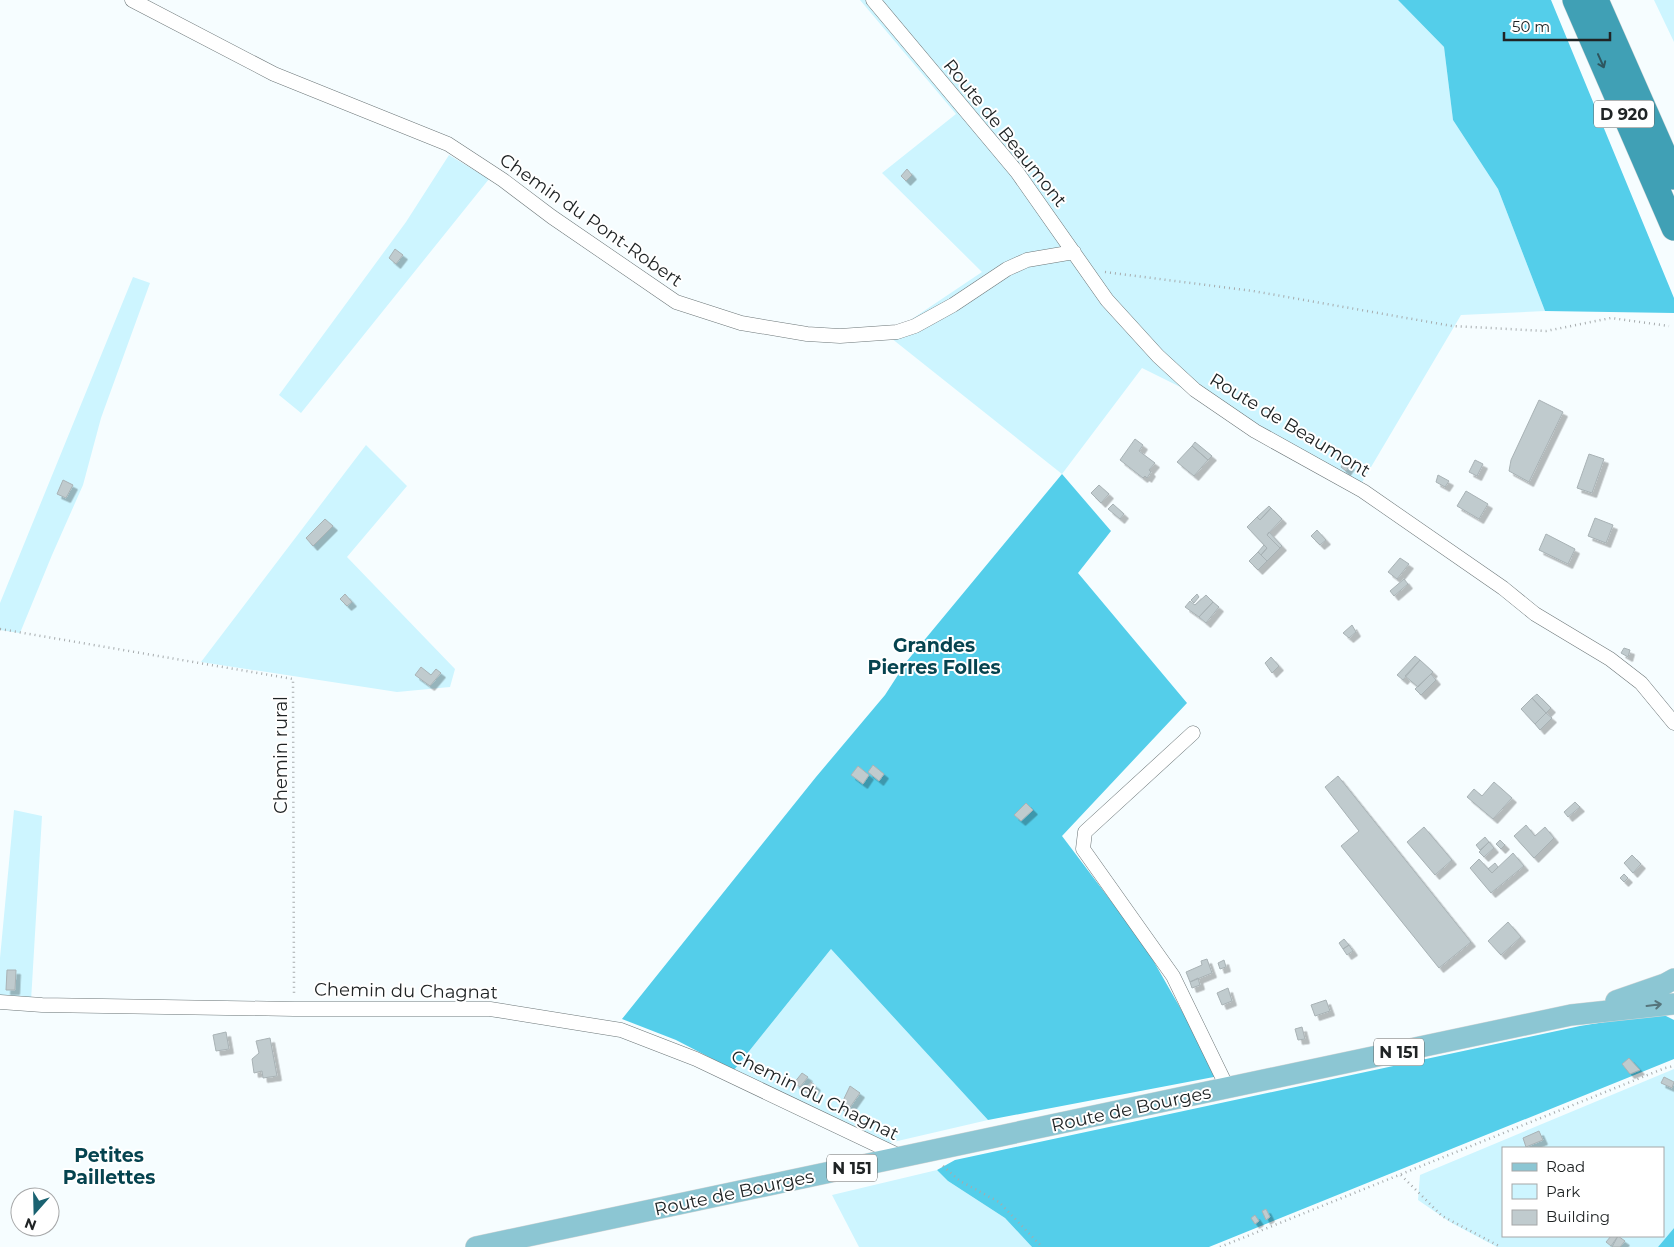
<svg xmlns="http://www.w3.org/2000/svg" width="1674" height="1247" viewBox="0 0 1674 1247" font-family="Montserrat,sans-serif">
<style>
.green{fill:#cdf5ff;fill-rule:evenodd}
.forest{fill:#54ceea}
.building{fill:#c0cbce;stroke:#a8b2b5;filter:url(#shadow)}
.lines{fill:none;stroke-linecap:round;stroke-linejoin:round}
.street-casing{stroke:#6c7678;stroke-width:15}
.primary-casing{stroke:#d7d8d8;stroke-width:22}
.highway-casing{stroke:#d7d8d8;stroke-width:26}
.path{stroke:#a6abad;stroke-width:2.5;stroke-dasharray:1 4;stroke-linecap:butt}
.street{stroke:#fff;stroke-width:14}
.primary{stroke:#8cc6d3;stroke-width:21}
.highway{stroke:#40a0b5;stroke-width:25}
.oneway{stroke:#2d565f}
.oneway2{stroke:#56757c}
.labels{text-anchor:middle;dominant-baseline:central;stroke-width:4;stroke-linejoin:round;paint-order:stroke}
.shield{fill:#fff;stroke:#636666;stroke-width:1}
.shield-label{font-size:16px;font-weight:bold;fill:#202425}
.street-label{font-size:18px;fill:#202425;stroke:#fff}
.neighbourhood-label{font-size:19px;font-weight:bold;fill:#05434f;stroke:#fff}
</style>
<defs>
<filter id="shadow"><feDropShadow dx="4.5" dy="4.5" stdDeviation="0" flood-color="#0004"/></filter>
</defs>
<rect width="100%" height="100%" fill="#f6fdff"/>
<path class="green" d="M860 0H1398L1444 47 1453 120 1498 189 1545 311 1461 315 1361 484 1261 427 1142 368 1062 474 891 338 912 319 982 272 882 173 956 114Z
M1654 0H1674V42Z
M449 155 489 179 301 413 279 395 406 222Z
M133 277 150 283 101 418 83 485 52 555 20 633 0 630V603Z
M366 445 407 486 347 557 455 669 450 687 397 692 201 662Z
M14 810 42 816 31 1001 0 1000V958Z
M831 949 988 1120 889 1143 734 1070Z
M1674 1069V1228L1658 1247H1497L1450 1222 1418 1200 1420 1175ZM1503 1148H1663V1236H1503Z
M937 1170 948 1181 1005 1218 1032 1247H859L832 1195Z"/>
<path class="forest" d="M1398 0H1551L1674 298V313L1545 311 1498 189 1453 120 1444 47Z
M1062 474 1111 531 1078 573 1187 703 1062 836 1145 946 1219 1076 988 1120 831 949 734 1070 676 1040 622 1019 816 777 885 695 907 661Z
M1660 1013 1674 1020V1059L1209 1247H1032L1005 1218 948 1181 937 1170 955 1160 1580 1026Z
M1674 1228V1247H1658Z"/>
<path class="building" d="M907 169 912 175 906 181 901 176Z
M395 249 403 255 396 264 389 258Z
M1539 400 1563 412 1529 482 1509 471 1511 460Z
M1135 439 1143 445 1139 451 1155 463 1149 470 1151 472 1147 478 1145 476 1143 478 1120 460Z
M1195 442 1212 456 1208 460 1192 446Z
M1192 446 1208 460 1194 476 1177 462Z
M1589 454 1604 459 1592 493 1577 488Z
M1475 460 1483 464 1477 476 1469 472Z
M1344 461 1350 465 1346 471 1341 467Z
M1438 475 1449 481 1445 487 1436 482Z
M63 480 73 485 66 498 57 494Z
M1099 485 1109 494 1101 503 1091 493Z
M1466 491 1488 504 1479 519 1457 506Z
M1113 504 1124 514 1120 519 1108 509Z
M1269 506 1271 508 1260 520 1257 517Z
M1271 508 1282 519 1267 535 1280 548 1267 561 1261 555 1267 548 1247 527 1257 517 1260 520Z
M1595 518 1613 525 1606 543 1588 536Z
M325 519 333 526 313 546 306 538Z
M1317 530 1326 540 1320 545 1311 536Z
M1269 532 1282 546 1280 548 1267 535Z
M1546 534 1575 549 1568 564 1539 550Z
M1264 545 1267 548 1261 555 1258 552Z
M1258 552 1267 561 1258 570 1249 561Z
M1400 558 1409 564 1397 579 1388 572Z
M1404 579 1408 584 1394 596 1390 591Z
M345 594 352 602 347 606 340 599Z
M1197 594 1199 597 1194 603 1191 600Z
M1206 595 1213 602 1199 617 1185 607 1190 601 1195 605Z
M1213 602 1219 607 1206 623 1199 617Z
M1352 625 1356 632 1349 638 1343 633Z
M1624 648 1630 650 1628 657 1621 653Z
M1415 656 1420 660 1403 680 1397 675Z
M1271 657 1279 666 1272 673 1265 663Z
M1420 660 1433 672 1418 687 1405 676Z
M421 667 431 675 436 669 441 673 430 686 415 675Z
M1431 674 1436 680 1421 695 1415 689Z
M1537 694 1551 708 1546 713 1532 698Z
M1532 698 1546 713 1535 724 1521 709Z
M1546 713 1552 718 1540 730 1535 724Z
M873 765 884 774 879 781 868 772Z
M858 766 869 775 863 784 851 775Z
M1338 776 1471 942 1439 968 1341 846 1359 831 1325 787Z
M1494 782 1512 798 1493 819 1467 797 1474 789 1482 796Z
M1575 802 1580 807 1568 817 1564 812Z
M1026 803 1033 810 1021 821 1014 815Z
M1526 825 1535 836 1545 827 1554 838 1534 858 1514 836Z
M1424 827 1452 860 1435 875 1407 842Z
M1485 837 1489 842 1480 850 1476 845Z
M1500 840 1505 845 1501 849 1496 844Z
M1489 842 1494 848 1484 857 1479 852Z
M1513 853 1524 866 1491 893 1470 868 1479 859 1492 873Z
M1632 855 1641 864 1633 873 1624 863Z
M1495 863 1498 867 1492 873 1488 869Z
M1624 874 1628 878 1624 882 1620 878Z
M1508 922 1521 937 1501 955 1488 941Z
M1344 939 1349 945 1343 949 1339 943Z
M1349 945 1353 951 1347 955 1343 949Z
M1207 959 1212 973 1190 982 1186 972 1202 965 1201 961Z
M1224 960 1226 967 1220 969 1218 963Z
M7 970H16L15 990H6Z
M1198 978 1200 985 1192 988 1190 982Z
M1228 988 1232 1001 1222 1005 1217 993Z
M1326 1000 1330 1011 1315 1016 1311 1005Z
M1302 1027 1305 1039 1298 1040 1295 1029Z
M226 1032 229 1049 216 1051 213 1035Z
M270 1038 277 1076 263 1078 262 1071 254 1073 252 1059 259 1053 256 1041Z
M1629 1058 1640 1070 1630 1074 1622 1064Z
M802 1073 808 1077 800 1087 794 1083Z
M1664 1077 1674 1082 1672 1088 1661 1083Z
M811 1082 816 1086 810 1095 804 1091Z
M850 1086 860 1093 846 1113 840 1107Z
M1539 1131 1543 1140 1526 1147 1523 1138Z
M1266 1209 1270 1217 1266 1220 1262 1211Z
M1255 1215 1259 1221 1255 1224 1251 1218Z
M1611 1236H1618L1611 1246 1606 1242Z
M1618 1236 1625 1241 1620 1247H1612Z"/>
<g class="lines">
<g class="street-casing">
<path id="street" d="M132 0 274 74 448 144 503 180 552 217 676 302 741 323 807 334 840 336 897 332 915 326 953 305 1007 269 1027 260 1074 252
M873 0 1017 172 1107 300 1158 356 1195 390 1255 431 1363 491 1503 588 1535 614 1610 659 1641 683 1674 723
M1193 733 1085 832 1083 849 1173 976 1228 1089
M0 1002 42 1005 294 1009H490L621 1030 696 1059 902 1157"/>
</g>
<g class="primary-casing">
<path id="primary" d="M1616 1001 1665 984 1674 979
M476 1247 1571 1015 1674 1004"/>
</g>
<g class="highway-casing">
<path id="highway" d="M1575 0 1674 228
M1596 0 1674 177"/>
</g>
<path class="path" d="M1105 272 1253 291 1452 326 1546 331 1611 318 1669 326
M0 629 293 679 294 995
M943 1166 960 1181 999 1202 1042 1247
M1401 1175 1442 1216 1501 1247
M1220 1247 1665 1068 1674 1066"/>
<use href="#street" class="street"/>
<use href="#primary" class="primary"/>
<use href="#highway" class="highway"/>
</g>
<defs><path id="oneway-shaft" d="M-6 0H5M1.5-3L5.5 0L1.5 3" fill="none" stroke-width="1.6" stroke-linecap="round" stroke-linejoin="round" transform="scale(1.25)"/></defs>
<use class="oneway" href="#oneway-shaft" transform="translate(1601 61) rotate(66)"/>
<use class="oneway2" href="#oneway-shaft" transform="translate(1654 1005) rotate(-7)"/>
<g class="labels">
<g class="shield">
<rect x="1594" y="100.5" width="60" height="27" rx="4"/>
<rect x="1374" y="1038.5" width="50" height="27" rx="4"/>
<rect x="827" y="1154.5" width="50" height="27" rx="4"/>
</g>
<g class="shield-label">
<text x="1624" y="114">D 920</text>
<text x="1399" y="1052">N 151</text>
<text x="852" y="1168">N 151</text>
</g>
<g class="street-label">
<text transform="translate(1005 133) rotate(51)">Route de Beaumont</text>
<text transform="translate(591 220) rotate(35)">Chemin du Pont-Robert</text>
<text transform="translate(1290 425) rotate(31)">Route de Beaumont</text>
<text transform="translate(281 755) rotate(-90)">Chemin rural</text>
<text transform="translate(406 991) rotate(1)">Chemin du Chagnat</text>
<text transform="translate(815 1095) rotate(26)">Chemin du Chagnat</text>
<text transform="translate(1131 1109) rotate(-12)">Route de Bourges</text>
<text transform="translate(734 1193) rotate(-12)">Route de Bourges</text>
</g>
<g class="neighbourhood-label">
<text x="934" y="645">Grandes<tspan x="934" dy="22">Pierres Folles</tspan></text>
<text x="109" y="1155">Petites<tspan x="109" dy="22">Paillettes</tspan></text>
</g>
</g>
<rect x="1502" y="1147" width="162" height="90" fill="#ffffff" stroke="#a6a7a8"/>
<rect x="1512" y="1163" width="25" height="8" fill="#8cc6d3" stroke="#a6a7a8"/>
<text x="1546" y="1172" font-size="15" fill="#202425">Road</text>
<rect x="1512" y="1184" width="25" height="15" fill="#cdf5ff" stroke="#a6a7a8"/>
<text x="1546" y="1197" font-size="15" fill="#202425">Park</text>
<rect x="1512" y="1210" width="25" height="15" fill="#c0cbce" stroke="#a6a7a8"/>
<text x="1546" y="1222" font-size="15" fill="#202425">Building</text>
<g transform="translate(35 1212) rotate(200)"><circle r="24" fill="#ffffff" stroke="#a6a7a8"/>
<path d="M0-4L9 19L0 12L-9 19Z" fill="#1a6271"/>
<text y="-8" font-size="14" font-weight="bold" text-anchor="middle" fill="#202425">N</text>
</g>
<path d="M1504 32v8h106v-8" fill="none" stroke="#202425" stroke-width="2.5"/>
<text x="1512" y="32" font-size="15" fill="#202425" stroke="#ffffff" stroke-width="4" paint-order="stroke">50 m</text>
</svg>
